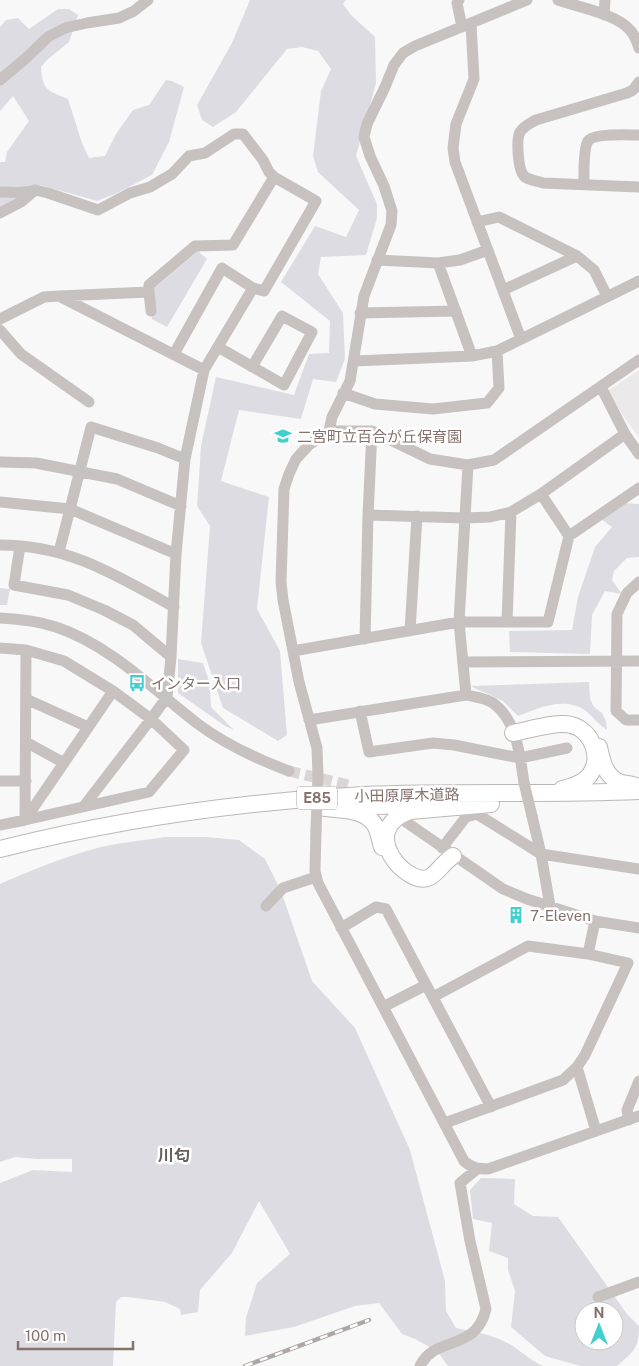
<svg xmlns="http://www.w3.org/2000/svg" width="639" height="1366" viewBox="0 0 639 1366" font-family="'Public Sans','Noto Sans JP',sans-serif">
<style>
.built{fill:#ebe9ea}
.green{fill:#dedce3;fill-rule:evenodd}
.lines{fill:none;stroke-linecap:round;stroke-linejoin:round}
.minor-tunnel{stroke:#dbd6d6;stroke-width:11;stroke-dasharray:11 5.5;stroke-linecap:butt}
.highway-casing{stroke:#bcb7b5;stroke-width:18}
.minor{stroke:#c7c1bf;stroke-width:11}
.highway{stroke:#fff;stroke-width:16}
.rail-casing{stroke:#aea6a4;stroke-width:4.5}
.rail{stroke:#fff;stroke-width:2.5;stroke-dasharray:8;stroke-linecap:butt}
.minor-bridge{stroke:#c7c1bf;stroke-width:11}
.labels{text-anchor:middle;dominant-baseline:central;stroke-width:5;stroke-linejoin:round;paint-order:stroke}
.shield{fill:#fff;stroke:#aa9c98;stroke-width:1}
.shield-label{font-size:14px;font-weight:bold;fill:#85726c}
.poi-label{font-size:15px;fill:#85726c;stroke:#fff;text-anchor:start}
.street-label{font-size:15px;fill:#85726c;stroke:#fff}
.neighbourhood-label{font-size:16px;font-weight:bold;fill:#6b5d59;stroke:#fff}
</style>
<rect width="100%" height="100%" fill="#f8f8f9"/>
<path class="built" d="M639 370V438L606 392Z"/>
<path class="green" d="M250 0H346L343 4 351 15 375 37 376 83 356 156 377 204V218L366 255 321 257 318 274 343 313 345 359 336 382 313 379 301 419 239 410 221 481 269 497 257 609 280 651 287 735 278 741 223 708 201 643 210 526 197 506 201 446 216 377 294 395 309 354 329 353 330 321 281 282 315 226 346 237 359 210 318 172 313 156 321 91 331 69 318 51 302 47 287 49 236 112 213 127 202 120 197 105 232 43Z
M58 9H69L78 15 69 42 47 60 41 67C42 90 48 91 68 99L82 143 89 158 105 156 116 134 133 110 149 105 166 80 172 81 184 87 169 142 152 175 115 194 97 201 40 185 0 209V162H5L7 152 29 121 13 96 0 111V27L6 20 18 18 29 29Z
M198 251 207 259 167 327 152 319V290Z
M624 503 639 504V557L627 558 614 571 612 580 622 594 605 591 592 615 590 654 510 652 509 631 572 630 578 597 595 547 612 527 601 519Z
M0 588 10 589 7 605H0Z
M178 659 203 663 210 684 211 707 234 730 225 726 178 693Z
M589 682 590 699 594 707 602 713 606 721 607 730C599 725 593 717 586 711 564 696 540 708 518 716L503 701 470 686Z
M165 837H206L239 840 265 859 281 891 312 981 355 1028 410 1150 445 1281 446 1311 456 1328C477 1332 495 1335 513 1346 523 1353 532 1361 543 1366H448L437 1351 415 1339 402 1334 379 1303 355 1306 294 1327 245 1336 246 1318 257 1283 290 1254 259 1201 232 1253 200 1290 198 1312 181 1315 180 1309 165 1302 128 1297H121L116 1302 113 1366H0V1183L33 1170 72 1172V1159H37L15 1157 0 1162V884C29 871 59 859 90 850 114 843 140 841 165 837Z
M481 1178 515 1179 514 1204 533 1216 558 1217 627 1314 639 1326C639 1349 633 1352 617 1366H580L545 1356 511 1327 515 1291 508 1270V1258L489 1251 492 1223 473 1219 470 1190ZM584 1311H614V1341H584Z"/>
<g class="lines">
<path class="minor-tunnel" d="M289 771 352 786"/>
<g class="highway-casing">
<path id="highway" d="M513 733C529 730 558 721 571 725 593 730 604 761 587 778 580 784 571 787 562 789
M599 747C602 761 605 777 621 783 626 784 631 784 636 786
M366 806 447 805
M325 808C342 810 367 809 376 827 379 833 380 841 382 847
M0 849C119 819 240 802 363 795 455 791 547 795 639 791
M453 856C445 861 437 873 430 877 409 889 355 831 410 811L491 804"/>
</g>
<path class="minor" d="M459 0 457 3 462 27
M558 0C578 7 617 14 630 30 635 35 637 42 639 48
M604 15 605 0
M471 24 474 79 456 124 453 148 455 162 521 339
M0 80 25 59 48 37 65 28 87 23 119 18 134 11 148 0
M639 82 633 90 627 93 536 120C530 123 524 126 520 132 516 140 518 170 524 176 528 180 537 181 543 183L639 187
M584 184C584 174 583 149 588 141 594 133 629 135 639 135
M0 192C12 192 24 194 35 190
M0 213 21 202 35 190 48 193 98 210 130 193 150 187 172 174 189 156 205 153 234 134H243L263 160 269 172 274 177
M477 222 499 217 577 256 594 270 607 296
M377 260 438 263 460 260 488 250
M438 263 472 356
M503 290 577 256
M149 292 151 311
M360 313 456 311
M0 319 44 297 59 296 204 370
M0 330 21 354 89 402
M218 347 284 385 312 332 282 316 252 367
M174 354 222 268 253 288
M354 361 472 356 497 351 639 281
M601 387 625 434 639 454
M343 393 375 404 433 409 487 403 499 388 497 351
M329 431 332 417 350 381 364 296 391 225 392 211 384 186 370 156 364 137 367 124 385 87 394 65 403 53 415 46 527 0
M0 462 36 463 117 479 181 506
M541 494 569 536
M0 502 70 509 176 554
M368 515 464 518 490 517 511 512 541 494 625 434
M0 545C69 545 116 575 174 607
M20 546 14 585 68 595 104 610 133 625 171 657
M59 552 91 427 158 448 185 459
M639 582 627 593 617 614 616 711 626 720H639
M0 618C19 619 38 621 56 627 110 645 154 690 198 724 226 745 257 759 289 771
M507 622 511 512
M410 631 417 516
M365 639 368 515 372 431
M0 648 26 650 64 661 113 691 151 719 167 697 171 657 176 554 185 459 204 370 253 288 264 291 316 201 274 177 233 245 195 246 149 285V292L59 296
M26 650 25 820 149 792 184 750 151 719 84 806
M293 651 459 622H548L569 536 639 488
M463 662 639 661
M466 695 459 622 468 465
M26 699 88 727
M360 711 369 752 433 743 454 745 520 758 567 748
M309 720 466 695C475 697 485 698 493 703 517 720 520 756 524 783
M26 742 64 763
M318 776 317 748 299 682 283 600 281 582 284 489 289 474 296 459 309 445 329 431H372L430 459 468 465 494 460 639 360
M0 781H26
M532 816 541 854 550 906
M406 822 503 889 527 899 595 921 639 928
M0 825 25 820 113 691
M316 830 315 871 318 883 464 1161C472 1168 478 1169 488 1169L639 1116
M442 848 466 817 477 814 541 854 639 869
M266 906 283 888 316 877
M341 928 376 907 386 909 491 1107
M588 954 595 921
M433 997 528 946 588 954 628 963 585 1055 577 1067 563 1080 445 1123
M383 1007 426 985
M577 1067 596 1131
M629 1120 627 1110 639 1081
M598 1297 639 1282
M420 1366C435 1335 476 1352 486 1309L470 1241 460 1183 477 1169"/>
<use href="#highway" class="highway"/>
<g class="rail-casing">
<path id="rail" d="M245 1366 369 1320"/>
</g>
<use href="#rail" class="rail"/>
<path class="minor-bridge" d="M524 783 532 816
M316 830 318 776"/>
</g>
<defs>
<g id="school-bare" transform="scale(1.35)"><path d="M0-5L7-2L0 1L-7-2ZM-4 1L0 2.5L4 1V4Q0 6-4 4Z" fill="#41cfd1" stroke="#fff" stroke-width="2.5" paint-order="stroke"/></g>
<g id="bus-bare" transform="scale(1.35)"><path d="M-5-6H5V4H4V6H2V4H-2V6H-4V4H-5ZM-3.5-4V0h7V-4ZM-3.5 1.2v1.5H-2V1.2ZM2 1.2v1.5H3.5V1.2Z" fill="#41cfd1" stroke="#fff" stroke-width="2.5" paint-order="stroke"/></g>
<g id="building-bare" transform="scale(1.35)"><path d="M-4-6H4V6H1V3H-1V6H-4ZM-2.5-4.3h1.7v1.8h-1.7ZM.8-4.3h1.7v1.8H.8ZM-2.5-1h1.7V.8h-1.7ZM.8-1h1.7V.8H.8Z" fill="#41cfd1" stroke="#fff" stroke-width="2.5" paint-order="stroke"/></g>
</defs>
<g fill-rule="evenodd">
<use href="#school-bare" x="283" y="436"/>
<use href="#bus-bare" x="137" y="683"/>
<use href="#building-bare" x="516" y="915"/>
</g>
<g class="labels">
<rect class="shield" x="297" y="786.5" width="40" height="23" rx="4"/>
<g class="shield-label">
<text x="317" y="798">E85</text>
</g>
<g class="poi-label">
<text x="297" y="436">二宮町立百合が丘保育園</text>
<text x="151" y="683">インター入口</text>
<text x="530" y="915">7-Eleven</text>
</g>
<g class="street-label">
<text transform="translate(407 795) rotate(-1)">小田原厚木道路</text>
</g>
<g class="neighbourhood-label">
<text x="174" y="1155">川匂</text>
</g>
</g>
<g transform="translate(599 1326)"><circle r="24" fill="#ffffff" stroke="#cec7c4"/>
<path d="M0-4L9 19L0 12L-9 19Z" fill="#41cfd1"/>
<text y="-8" font-size="14" font-weight="bold" text-anchor="middle" fill="#85726c">N</text>
</g>
<path d="M18 1341v8h115v-8" fill="none" stroke="#85726c" stroke-width="2.5"/>
<text x="25" y="1341" font-size="15" fill="#85726c" stroke="#ffffff" stroke-width="4" paint-order="stroke">100 m</text>
</svg>
